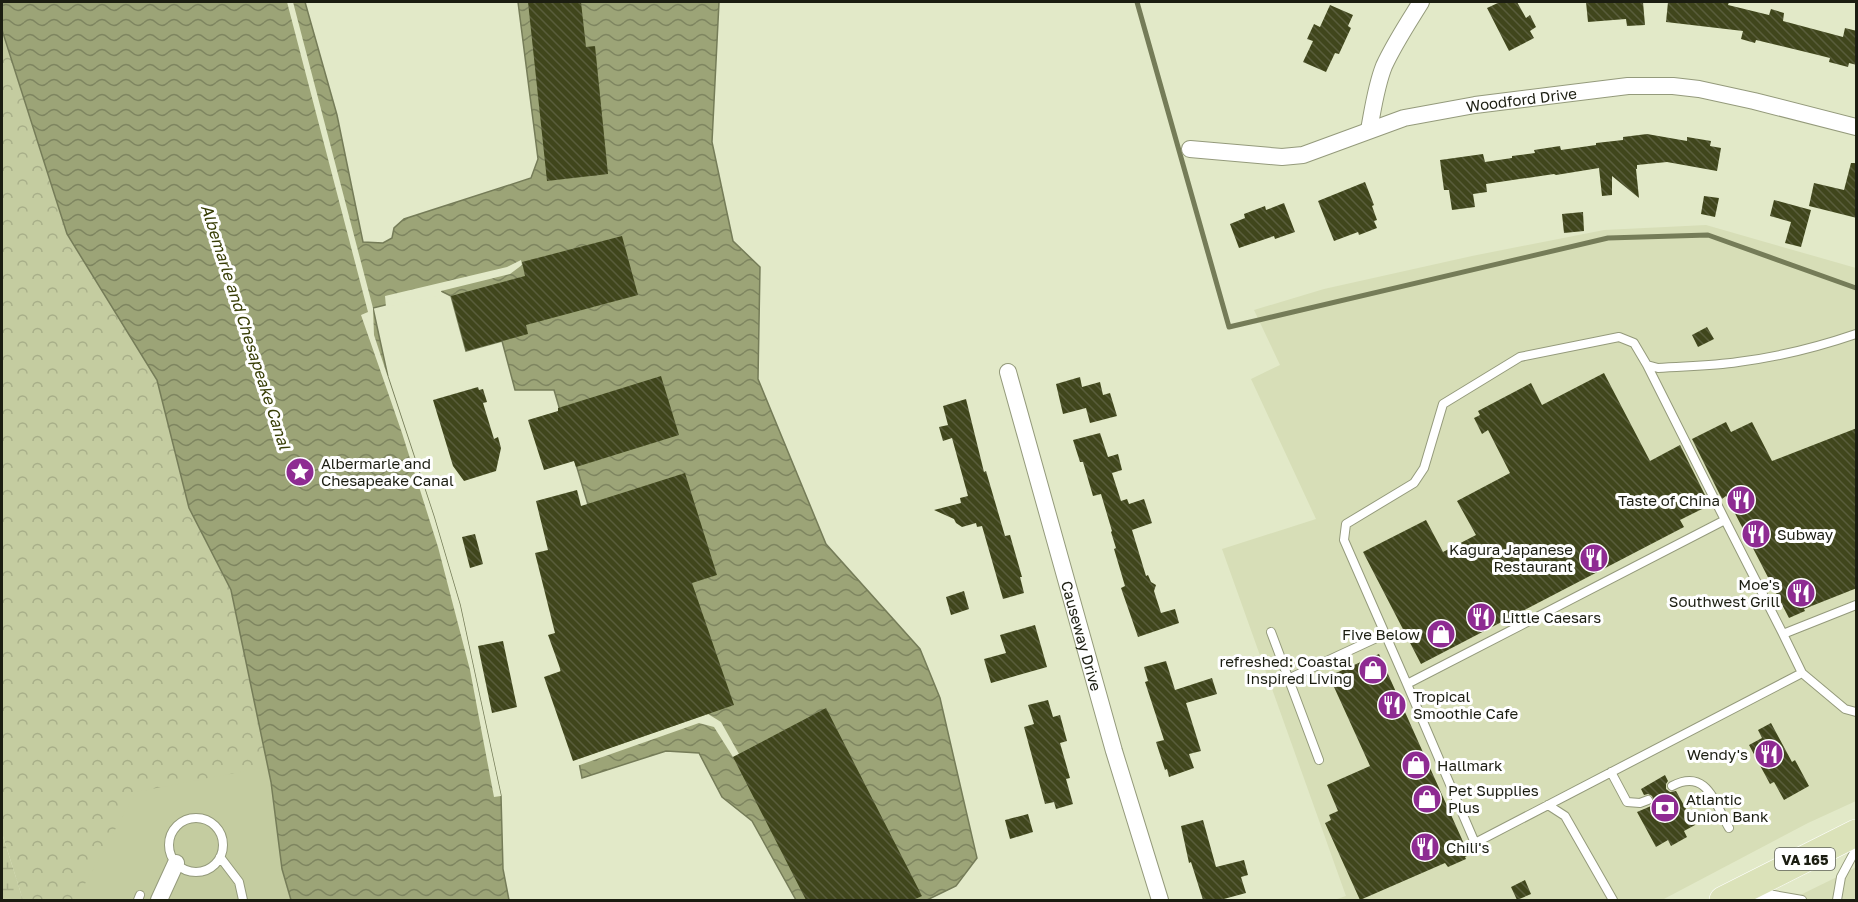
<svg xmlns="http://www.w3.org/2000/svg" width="1858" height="902" viewBox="0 0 1858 902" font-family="'Golos Text',sans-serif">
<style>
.built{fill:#d7deb7}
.forest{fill:url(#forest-crowns)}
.wetland{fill:url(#wetland-marsh)}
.park{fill:#c4cca0}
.water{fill:url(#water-waves);stroke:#757c58;stroke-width:1.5}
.pier{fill:#e2e9c8}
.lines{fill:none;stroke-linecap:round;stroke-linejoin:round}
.stream{stroke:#757c58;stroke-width:5}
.building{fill:url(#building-back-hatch)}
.lane-casing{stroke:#949a7b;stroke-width:10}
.street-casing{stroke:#949a7b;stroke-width:18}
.primary-casing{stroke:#fff;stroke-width:28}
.lane{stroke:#fff;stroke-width:8}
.street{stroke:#fff;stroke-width:16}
.primary{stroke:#dbe2b9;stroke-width:27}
.labels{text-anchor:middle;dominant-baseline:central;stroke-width:6;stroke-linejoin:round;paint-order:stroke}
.shield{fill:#fff;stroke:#5f6158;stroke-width:1.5}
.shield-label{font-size:14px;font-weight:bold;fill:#1b1d11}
.street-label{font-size:15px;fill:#1b1d11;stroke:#fff}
.poi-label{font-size:15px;fill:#1b1d11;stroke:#fff;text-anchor:start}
.water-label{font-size:16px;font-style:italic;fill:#383e06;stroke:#fff}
</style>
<defs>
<pattern id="forest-crowns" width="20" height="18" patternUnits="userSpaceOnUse" patternTransform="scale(1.5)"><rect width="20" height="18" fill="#c4cca0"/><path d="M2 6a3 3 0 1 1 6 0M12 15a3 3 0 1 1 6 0" fill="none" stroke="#a8af89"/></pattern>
<pattern id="wetland-marsh" width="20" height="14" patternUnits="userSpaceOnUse" patternTransform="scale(1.5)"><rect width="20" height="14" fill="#c4cca0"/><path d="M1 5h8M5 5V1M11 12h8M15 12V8" fill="none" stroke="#a8af89"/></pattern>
<pattern id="water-waves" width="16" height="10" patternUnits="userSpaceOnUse" patternTransform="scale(1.5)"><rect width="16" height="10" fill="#9ca477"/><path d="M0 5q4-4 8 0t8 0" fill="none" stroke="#7e8560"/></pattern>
<pattern id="building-back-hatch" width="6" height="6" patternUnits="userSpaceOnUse" patternTransform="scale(1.5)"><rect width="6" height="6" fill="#40461c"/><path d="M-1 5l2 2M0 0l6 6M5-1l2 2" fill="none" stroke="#595d3b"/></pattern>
</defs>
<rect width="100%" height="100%" fill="#e2e9c8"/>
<path class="built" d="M1706 225 1856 268V801L1808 823 1662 900H1334L1346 896 1222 549 1316 519 1251 379 1280 365 1254 310 1324 289 1472 256 1604 230Z
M1856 867V900H1790L1839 876Z"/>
<path class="forest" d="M2 30 67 234 157 380 189 508 231 590 271 782 116 900H23L2 833Z"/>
<path class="wetland" d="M2 833 23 900H2Z"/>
<path class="park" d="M272 766 282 869 291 900H76L136 792Z"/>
<path class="water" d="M2 2H305L337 115 363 242 383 243 392 238 394 228 404 219 531 178 538 159 518 2H719L712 142 733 241 760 267 758 379 826 544 920 649 940 698 977 858 956 886 927 900H796L752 821 722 797 699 753 666 751 582 778 561 671 556 635 620 613 554 390H515L502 341 466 351 451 296 441 291 373 308 388 377 434 517 460 605 501 796 503 869 509 900H291L282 869 271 782 231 590 189 508 157 380 67 234 2 30Z"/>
<path class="pier" d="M287 2H293L373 308 374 335 434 517 460 605 501 796 494 797 470 670 438 547 402 433 361 315 368 312Z
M521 260 522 265 510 274 441 291 442 295 386 307 385 296 507 267Z
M708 714 721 722 739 754 733 757 714 727 699 723 577 766 575 760Z"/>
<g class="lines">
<path class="stream" d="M1137 2 1229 327 1608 238 1708 235 1856 288"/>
</g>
<path class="building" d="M528 2H581L586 47 595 46 608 174 547 181Z
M1500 2H1517L1526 18 1530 15 1536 27 1530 31 1534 38 1509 51 1487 8Z
M1586 2H1643L1645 25 1627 26 1626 19 1588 22Z
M1668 2H1729L1728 5 1769 15 1771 9 1784 13 1783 21 1843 37 1845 28 1857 31V65L1849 63 1848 67 1829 62 1830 58 1814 54 1756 40 1755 43 1741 39 1743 31 1666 22Z
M1330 5 1353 15 1348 26 1351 28 1339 54 1335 53 1326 72 1303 62 1313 41 1307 39 1314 24 1320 27Z
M1647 134 1687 141V137L1711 141 1710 146 1721 148 1717 171 1667 162 1637 165V169H1636L1639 198 1612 176V195L1602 196 1599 168 1556 175 1554 174 1486 184 1487 192 1473 194 1475 207 1452 210 1449 190H1444L1440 160 1483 154 1485 162 1512 158V156L1535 153 1534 150 1560 146 1561 150 1596 145V143L1623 140V137Z
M1851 163H1857V218L1809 206 1814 183 1844 190Z
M1365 182 1374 205 1372 206 1377 220 1374 221 1377 228 1359 235 1358 232 1334 241 1318 201Z
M1704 196 1719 198 1715 217 1701 214Z
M1774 200 1811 210 1801 247 1785 243 1791 222 1770 216Z
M1284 203 1295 232 1275 239 1274 236 1239 248 1230 224 1245 218 1244 214 1265 206 1266 210Z
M1583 212 1584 231 1564 233 1562 214Z
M622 236 638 295 526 325 528 334 466 351 451 296 525 276 522 262Z
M1707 327 1714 339 1698 347 1692 335Z
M1604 373 1650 461 1680 445 1710 505 1680 520 1684 527 1421 664 1363 552 1426 520 1443 552 1476 535 1457 501 1510 473 1488 430 1482 434 1474 418 1480 415 1478 411 1531 383 1542 405Z
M661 376 679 435 576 467 574 461 544 470 528 420 558 411V408Z
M1080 377 1082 387 1100 382 1103 395 1110 393 1117 416 1090 423 1086 408 1063 414 1056 384Z
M478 387 479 390 483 389 487 402 483 403 494 439 498 437 501 448 496 471 464 481 453 466 433 400Z
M966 399 984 472 986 471 1005 536 1010 535 1022 577H1020L1024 593 1003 599 982 526 977 527 976 523 962 527 956 523 954 519 934 510 961 503 960 498 968 496 952 438 943 441 939 427 948 425 943 406Z
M1726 422 1731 432 1752 422 1772 461 1857 428V588L1804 609 1805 611 1789 618 1726 496 1722 499 1692 439Z
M1100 433 1108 457 1118 454 1122 470 1112 473 1121 501 1127 499 1129 504 1144 499 1152 523 1132 530 1146 576 1148 575 1151 582 1156 585 1154 591 1161 613 1175 609 1179 623 1138 637 1121 588 1125 586 1114 549 1116 548 1111 532 1112 531 1101 494 1093 496 1083 462H1080L1073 440Z
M685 473 717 575 692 583 734 705 573 761 544 677 561 671 548 635 555 633 535 553 548 550 536 501 577 490 581 506Z
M475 534 483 564 470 568 462 537Z
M964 591 969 609 951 615 946 597Z
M1035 625 1047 667 991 683 984 659 1006 653 1000 635Z
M503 641 517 707 492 713 478 646Z
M1379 654 1469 855 1465 857 1466 859 1448 867 1445 863 1360 900 1325 823 1331 820 1329 815 1338 811 1327 785 1370 766 1329 676Z
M1166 661 1175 690 1212 678 1217 694 1186 703 1201 751 1189 754 1194 768 1169 777 1167 769 1165 770 1156 742 1164 740 1145 682 1148 681 1144 667Z
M1048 700 1053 717 1060 715 1067 741 1060 743 1070 778 1066 779 1073 804 1056 809 1054 802 1045 804 1024 727 1034 724 1028 705Z
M826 708 922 896 913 900H806L733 757Z
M1771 723 1792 762 1795 760 1809 786 1784 800 1774 782 1770 784 1749 745 1762 738 1758 730Z
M1665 775 1668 781 1666 784V789L1670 792 1676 791 1695 825 1684 831 1687 837 1671 846 1668 840 1656 847 1637 812 1651 806 1654 802 1652 796 1648 794 1644 795 1641 789Z
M1028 814 1033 832 1010 839 1005 820Z
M1203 820 1216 867 1244 860 1248 875 1241 877 1246 893 1220 900H1203L1191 862 1189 863 1181 826Z
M1525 880 1531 894 1517 900 1511 887Z"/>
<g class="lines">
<g class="lane-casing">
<path id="lane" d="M1647 365 1725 520
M1271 632 1319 760
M1783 634 1802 673 1845 709 1856 712
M1802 673 1475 843 1407 684 1725 520 1783 634 1856 605
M1288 679 1385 634
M1407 684 1344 540 1346 524 1414 483 1424 468 1443 404 1520 357 1619 337 1634 343 1647 365 1658 368C1685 366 1712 366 1738 362 1778 357 1818 347 1856 334
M1611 772 1627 802 1640 803 1648 800
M1672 786C1707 768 1714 802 1729 828
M1548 805 1565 816 1613 900
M169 845a27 27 0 1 1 54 0a27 27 0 1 1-54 0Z
M220 857 239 882 243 900
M1754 895H1774L1802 900
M138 900 140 895
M1837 900 1841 877 1856 849"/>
</g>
<g class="street-casing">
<g id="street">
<path d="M1369 130C1373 109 1376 86 1384 66 1394 44 1408 23 1421 2"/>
<path id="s1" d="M1190 149 1282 157 1303 155 1404 118 1475 105 1628 86H1673L1699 89 1754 101 1856 127"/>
<path id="s2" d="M1008 372 1114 751 1160 900"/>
<path d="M159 900 176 863"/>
</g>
</g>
<g class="primary-casing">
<path id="primary" d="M1723 900 1856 833"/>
</g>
<use href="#lane" class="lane"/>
<use href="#street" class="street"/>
<use href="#primary" class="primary"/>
</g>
<defs>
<g id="sight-disc" transform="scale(1.5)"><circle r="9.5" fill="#8e2b92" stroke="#fff"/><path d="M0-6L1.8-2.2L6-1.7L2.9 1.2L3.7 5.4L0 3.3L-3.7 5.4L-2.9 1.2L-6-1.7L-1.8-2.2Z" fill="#fff"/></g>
<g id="restaurant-disc" transform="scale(1.5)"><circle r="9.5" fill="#8e2b92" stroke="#fff"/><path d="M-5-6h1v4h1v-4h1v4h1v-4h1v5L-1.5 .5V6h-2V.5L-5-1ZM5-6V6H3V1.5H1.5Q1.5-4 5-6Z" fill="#fff"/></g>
<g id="shop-disc" transform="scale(1.5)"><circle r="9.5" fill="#8e2b92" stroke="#fff"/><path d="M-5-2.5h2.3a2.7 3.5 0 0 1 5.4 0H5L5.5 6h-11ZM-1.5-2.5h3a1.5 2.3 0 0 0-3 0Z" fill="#fff"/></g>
<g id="bank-disc" transform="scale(1.5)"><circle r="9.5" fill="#8e2b92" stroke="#fff"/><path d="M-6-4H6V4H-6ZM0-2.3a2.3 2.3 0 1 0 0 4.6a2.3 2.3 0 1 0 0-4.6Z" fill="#fff"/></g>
</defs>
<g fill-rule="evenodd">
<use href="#sight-disc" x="300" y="472"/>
<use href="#restaurant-disc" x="1741" y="500"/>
<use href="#restaurant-disc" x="1756" y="534"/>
<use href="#restaurant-disc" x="1594" y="558"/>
<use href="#restaurant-disc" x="1801" y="593"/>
<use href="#restaurant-disc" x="1481" y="617"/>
<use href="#shop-disc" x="1441" y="634"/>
<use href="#shop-disc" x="1373" y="670"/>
<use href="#restaurant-disc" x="1392" y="705"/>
<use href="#restaurant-disc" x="1769" y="754"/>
<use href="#shop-disc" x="1416" y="765"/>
<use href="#shop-disc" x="1427" y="799"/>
<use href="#bank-disc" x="1665" y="808"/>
<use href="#restaurant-disc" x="1425" y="847"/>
</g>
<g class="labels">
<rect class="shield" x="1775" y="848" width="60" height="22" rx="4.5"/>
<g class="shield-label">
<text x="1805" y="859">VA 165</text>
</g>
<g class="street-label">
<text stroke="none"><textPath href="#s1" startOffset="340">Woodford Drive</textPath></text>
<text stroke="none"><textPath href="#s2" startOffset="274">Causeway Drive</textPath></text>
</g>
<g class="poi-label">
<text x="321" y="463">Albermarle and<tspan x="321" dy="17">Chesapeake Canal</tspan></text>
<text x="1720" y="500" text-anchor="end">Taste of China</text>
<text x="1777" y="534">Subway</text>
<text x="1573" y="549" text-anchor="end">Kagura Japanese<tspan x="1573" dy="17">Restaurant</tspan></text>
<text x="1780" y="584" text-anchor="end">Moe's<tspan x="1780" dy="17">Southwest Grill</tspan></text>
<text x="1502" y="617">Little Caesars</text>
<text x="1420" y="634" text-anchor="end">Five Below</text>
<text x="1352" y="661" text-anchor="end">refreshed: Coastal<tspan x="1352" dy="17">Inspired Living</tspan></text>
<text x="1413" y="696">Tropical<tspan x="1413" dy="17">Smoothie Cafe</tspan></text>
<text x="1748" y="754" text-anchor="end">Wendy's</text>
<text x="1437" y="765">Hallmark</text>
<text x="1448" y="790">Pet Supplies<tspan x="1448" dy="17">Plus</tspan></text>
<text x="1686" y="799">Atlantic<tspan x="1686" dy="17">Union Bank</tspan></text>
<text x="1446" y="847">Chili's</text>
</g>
<g class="water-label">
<text transform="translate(246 327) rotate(72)">Albemarle and Chesapeake Canal</text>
</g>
</g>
<rect width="1858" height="902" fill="none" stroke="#1b1d11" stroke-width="6"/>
</svg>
